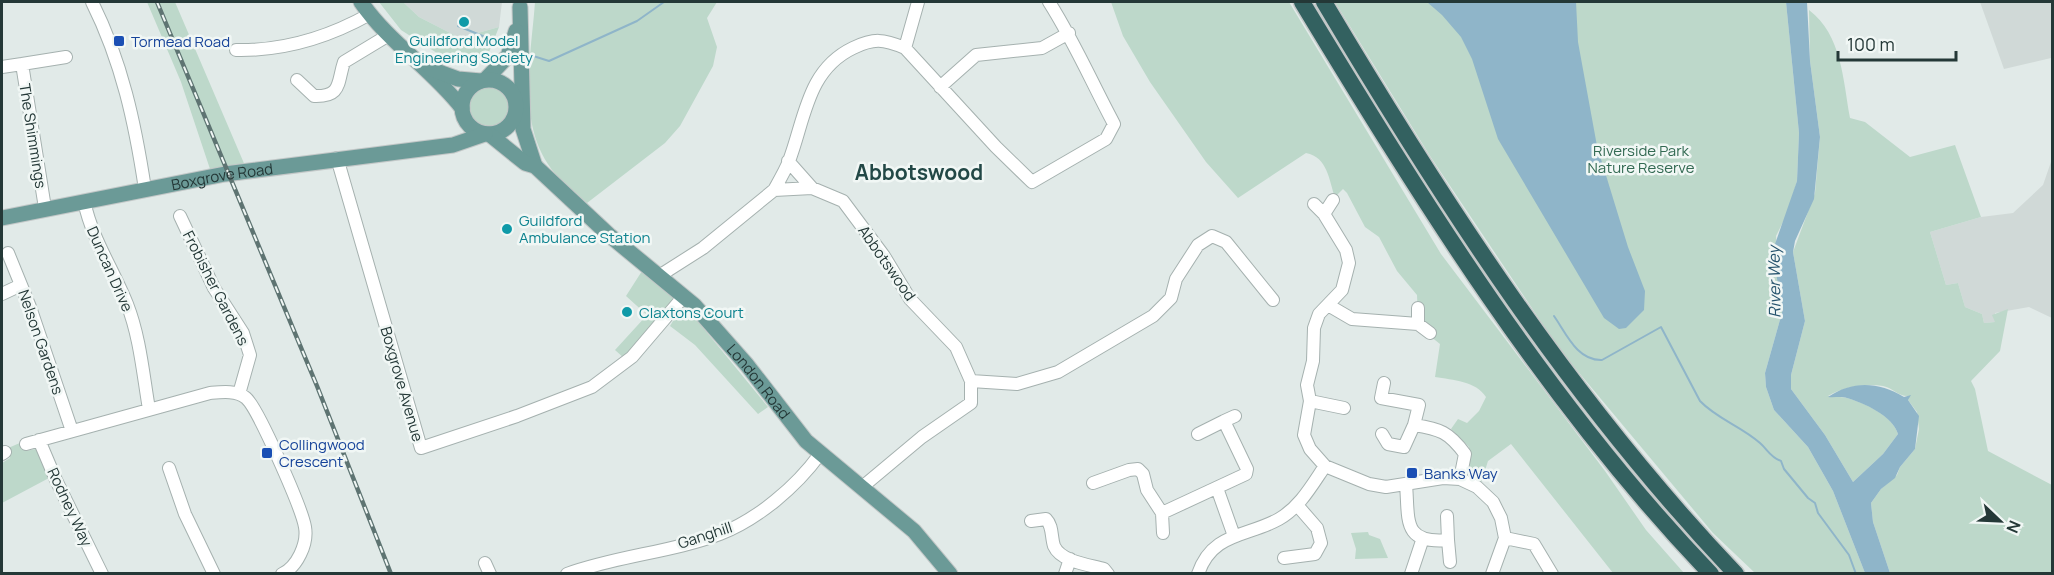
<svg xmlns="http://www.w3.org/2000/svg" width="2054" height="575" viewBox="0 0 2054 575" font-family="Manrope,sans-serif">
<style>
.built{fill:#d0d9d7}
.green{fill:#bdd8ca}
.water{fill:#8fb5c9}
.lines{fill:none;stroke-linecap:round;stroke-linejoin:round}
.stream{stroke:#8fb5c9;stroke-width:2}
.minor-casing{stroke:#a5b1af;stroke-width:14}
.major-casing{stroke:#c2c7c7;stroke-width:17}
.highway-casing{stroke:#c2c7c7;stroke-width:19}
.minor{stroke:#fff;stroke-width:12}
.major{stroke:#6b9a97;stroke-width:15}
.highway{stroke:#336160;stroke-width:16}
.rail-casing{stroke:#5e7472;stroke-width:4.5}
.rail{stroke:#f1f7f5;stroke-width:2;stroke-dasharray:7;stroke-linecap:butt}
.culture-dot{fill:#0f9aa8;stroke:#f1f7f5;stroke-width:2}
.transit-dot{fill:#1a4fb4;stroke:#f1f7f5;stroke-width:2}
.labels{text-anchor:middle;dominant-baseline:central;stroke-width:5;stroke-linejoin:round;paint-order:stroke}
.culture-label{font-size:15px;fill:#0d838f;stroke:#f1f7f5;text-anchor:start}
.transit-label{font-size:15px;fill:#164399;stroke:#f1f7f5;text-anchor:start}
.street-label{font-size:15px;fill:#243837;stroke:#f1f7f5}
.park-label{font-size:15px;fill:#336a53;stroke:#f1f7f5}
.water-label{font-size:16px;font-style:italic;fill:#25536d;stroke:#f1f7f5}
.district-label{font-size:21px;font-weight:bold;fill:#224846;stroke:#f1f7f5}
</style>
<rect width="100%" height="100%" fill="#e1eae8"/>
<path class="built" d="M403 2H502L499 27 460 38 419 17Z
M1980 2H2052V61L2051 58 2004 69Z
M2052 159V318L2029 307 1995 313V322L1984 323 1982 314 1965 307 1958 283 1946 285 1930 232 1981 217 2013 213 2043 185Z"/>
<path class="green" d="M147 2H175L246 168 211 172 181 82Z
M379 2H403L419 17 460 38 499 27 487 57 451 62 401 30Z
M535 2H717L707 18 717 47 713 66 680 126 665 143 587 203C578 195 568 187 560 179 514 132 531 60 535 2Z
M1111 2H1289L1441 254 1605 471 1646 530 1684 573H1613L1511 444 1488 461 1481 483 1469 476V447L1451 429 1458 419 1467 423 1479 411 1486 397C1476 381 1453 380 1435 377L1440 344 1425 332 1418 320 1417 295 1397 271 1379 237 1365 227 1347 193 1343 189 1335 197C1329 181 1328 157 1306 153L1238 198 1206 162 1150 82 1123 36Z
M1335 2H1786L1799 133 1797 181 1787 214 1776 236 1783 309 1765 373 1766 387 1774 410 1808 447 1833 491 1865 573H1755L1713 533 1560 350 1430 156Z
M1809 10C1842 35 1843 80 1850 118L1865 122 1910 157 1955 145 1981 217 1930 232 1946 285 1958 283 1965 307 1982 314 1984 323 1995 322 1992 315 2008 309 2000 351 1971 381 1975 389 1988 451 2052 485V573H1890L1873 522 1871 503 1881 489 1897 475 1900 467 1915 449 1919 429 1917 412 1908 400 1909 396C1899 397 1893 388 1883 386 1866 383 1843 387 1828 396 1834 398 1841 396 1847 398 1865 403 1893 416 1898 434L1883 454 1853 482 1825 435 1791 389V375L1805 321 1793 252 1815 193 1820 137 1810 61Z
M469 107a22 22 0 1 1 44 0a22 22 0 1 1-44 0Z
M642 271 675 299 625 359 615 350 647 315 626 296Z
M684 303 704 315 700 324 768 407 758 414 695 345 670 326Z
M22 442 26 451 36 449 49 478 2 503V463L10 458 6 449Z
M1368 532 1369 535 1380 539 1388 558 1355 559 1356 549 1351 533Z"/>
<path class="water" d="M1427 2H1576L1578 42 1597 146 1628 247 1645 291 1644 310 1626 328 1619 329 1604 318 1498 139 1472 59 1461 37 1442 15Z
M1786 2H1807L1810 61 1820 137 1814 199 1795 241 1793 252 1805 321 1791 375V389L1825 435 1853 482 1883 454 1898 434C1893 416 1864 403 1847 398 1841 396 1834 398 1828 397 1853 380 1879 382 1904 397L1911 395 1908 400 1919 416 1915 449 1900 467 1895 478 1881 489 1871 503 1873 522 1890 573H1865L1833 491 1808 447 1774 410 1766 387 1765 373 1783 309 1774 263V247L1797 181 1799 133Z"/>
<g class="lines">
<path class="stream" d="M458 26 505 45
M527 54 549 61 637 21 664 2
M1554 316C1566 333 1577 361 1602 360L1661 327 1700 401C1717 419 1741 426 1760 443 1768 450 1770 457 1781 461L1784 469 1808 498 1815 503 1818 513 1849 555 1856 574"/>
<g class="minor-casing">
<path id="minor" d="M92 2C122 62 135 123 145 189
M905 48 918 2
M236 50C284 51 329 37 370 14
M22 64 66 57
M2 67 22 64 45 208
M297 80 314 96C342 97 337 83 344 62L387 36
M940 87 976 55 1042 48 1069 33
M337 158 421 448 517 416 592 387 632 357 684 296
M788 161 812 188
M774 190C779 181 785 171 789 161 805 119 807 70 853 48 874 38 883 39 905 48L996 147 1032 182 1106 139 1114 124C1092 83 1074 41 1049 2
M84 201C92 239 113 269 127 304 140 337 143 374 149 409
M1314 204 1324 214 1346 250 1349 263 1342 290 1319 314 1314 328 1313 361 1307 385 1310 401 1304 435 1310 449 1325 466 1369 484 1386 487 1443 478 1460 479 1477 487 1493 502 1501 518 1505 538 1492 574
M1324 214 1333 200
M180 216 214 288 243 333 250 355 239 394
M8 253 30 307 72 431
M659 276 703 248 774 190 812 188 843 201 884 256 910 299 956 347 971 381V403L922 437 861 488
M2 294 21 285
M1328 305 1352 319 1418 324 1430 333
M1418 308V324
M971 381 1017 384 1058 372 1153 316 1171 298 1176 279 1198 245 1212 236 1226 242 1273 300
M1384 383 1381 398 1419 405 1414 425
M1310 401 1344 408
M1224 421 1235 416
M1382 434 1388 444 1404 447 1414 425C1440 429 1449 432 1465 454L1460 479
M39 440 56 480 102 574
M26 444 210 393C221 392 237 390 246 398 258 408 302 509 305 527 308 544 297 567 282 574
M2 454 5 452
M169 468 185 514 214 574
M1093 483 1129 470 1138 469 1143 474 1147 490 1162 513 1163 533
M1406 484C1409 520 1402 544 1448 540L1447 516
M1217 488 1234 536
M1162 513 1246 474 1247 469 1224 421 1198 434
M1031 521 1046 519C1053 526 1051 537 1054 546 1061 562 1090 565 1104 569L1108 574
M1505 538 1534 544 1552 574
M1448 540 1450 562
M1284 558 1315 554 1321 543 1317 528 1297 505
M485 563 490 574
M567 574C616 556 673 552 720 534 758 519 796 487 820 454
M1065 574 1070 559
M1198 574C1212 532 1247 537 1279 519 1300 507 1312 485 1325 466
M1411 574 1422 541"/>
</g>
<g class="major-casing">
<g id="major">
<path d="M361 2C389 43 431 68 462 108"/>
<path d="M520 7 523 129 535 166"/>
<path d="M431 69 458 79 481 81"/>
<path d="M485 80 508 56 516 31"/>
<circle cx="489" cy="107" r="27"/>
<path id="s1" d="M489 134 525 163 535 166 609 235 694 305 747 365 806 441 914 531 950 574"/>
<path id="s2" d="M2 218 225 174 453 145 485 134"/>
</g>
</g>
<g class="highway-casing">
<path id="highway" d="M1302 2C1423 202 1548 404 1711 574
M1324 2C1444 204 1573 403 1736 574"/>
</g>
<use href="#minor" class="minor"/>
<use href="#major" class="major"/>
<use href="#highway" class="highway"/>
<g class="rail-casing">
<path id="rail" d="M157 2 317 386 391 574"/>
</g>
<use href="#rail" class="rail"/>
</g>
<g class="culture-dot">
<circle cx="464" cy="22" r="6"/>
<circle cx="507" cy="229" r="6"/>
<circle cx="627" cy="312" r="6"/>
</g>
<g class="transit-dot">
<rect x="113" y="35" width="12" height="12" rx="3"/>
<rect x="261" y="447" width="12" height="12" rx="3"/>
<rect x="1406" y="467" width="12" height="12" rx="3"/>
</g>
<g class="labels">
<g class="culture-label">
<text x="464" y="40" text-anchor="middle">Guildford Model<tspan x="464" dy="17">Engineering Society</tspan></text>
<text x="519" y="220">Guildford<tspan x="519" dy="17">Ambulance Station</tspan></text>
<text x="639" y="312">Claxtons Court</text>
</g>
<g class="transit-label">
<text x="131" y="41">Tormead Road</text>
<text x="279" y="444">Collingwood<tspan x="279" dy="17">Crescent</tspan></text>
<text x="1424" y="473">Banks Way</text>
</g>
<g class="street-label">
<text transform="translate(33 136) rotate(81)">The Shimmings</text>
<text stroke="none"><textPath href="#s2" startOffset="224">Boxgrove Road</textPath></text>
<text transform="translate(887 263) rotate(55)">Abbotswood</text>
<text transform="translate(110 269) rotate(66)">Duncan Drive</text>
<text transform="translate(216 288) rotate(63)">Frobisher Gardens</text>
<text transform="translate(41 342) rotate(71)">Nelson Gardens</text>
<text stroke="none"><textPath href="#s1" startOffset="368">London Road</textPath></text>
<text transform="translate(402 384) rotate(74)">Boxgrove Avenue</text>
<text transform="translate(70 507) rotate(65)">Rodney Way</text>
<text transform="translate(705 535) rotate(-18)">Ganghill</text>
</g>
<g class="park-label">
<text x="1641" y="150">Riverside Park<tspan x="1641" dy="17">Nature Reserve</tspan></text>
</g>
<g class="water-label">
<text transform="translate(1774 282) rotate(-91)">River Wey</text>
</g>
<g class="district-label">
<text x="919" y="172">Abbotswood</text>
</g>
</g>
<rect width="2054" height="575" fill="none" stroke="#243837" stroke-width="6"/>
<g transform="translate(2000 521) rotate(113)" stroke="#f1f7f5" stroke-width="4.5" paint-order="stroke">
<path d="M0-4.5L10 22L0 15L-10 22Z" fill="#243837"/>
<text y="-9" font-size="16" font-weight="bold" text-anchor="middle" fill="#243837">N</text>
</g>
<path d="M1838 51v9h118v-9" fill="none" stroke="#243837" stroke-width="3"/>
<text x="1847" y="51" font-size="18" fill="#243837" stroke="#f1f7f5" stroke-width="4.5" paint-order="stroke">100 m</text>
</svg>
